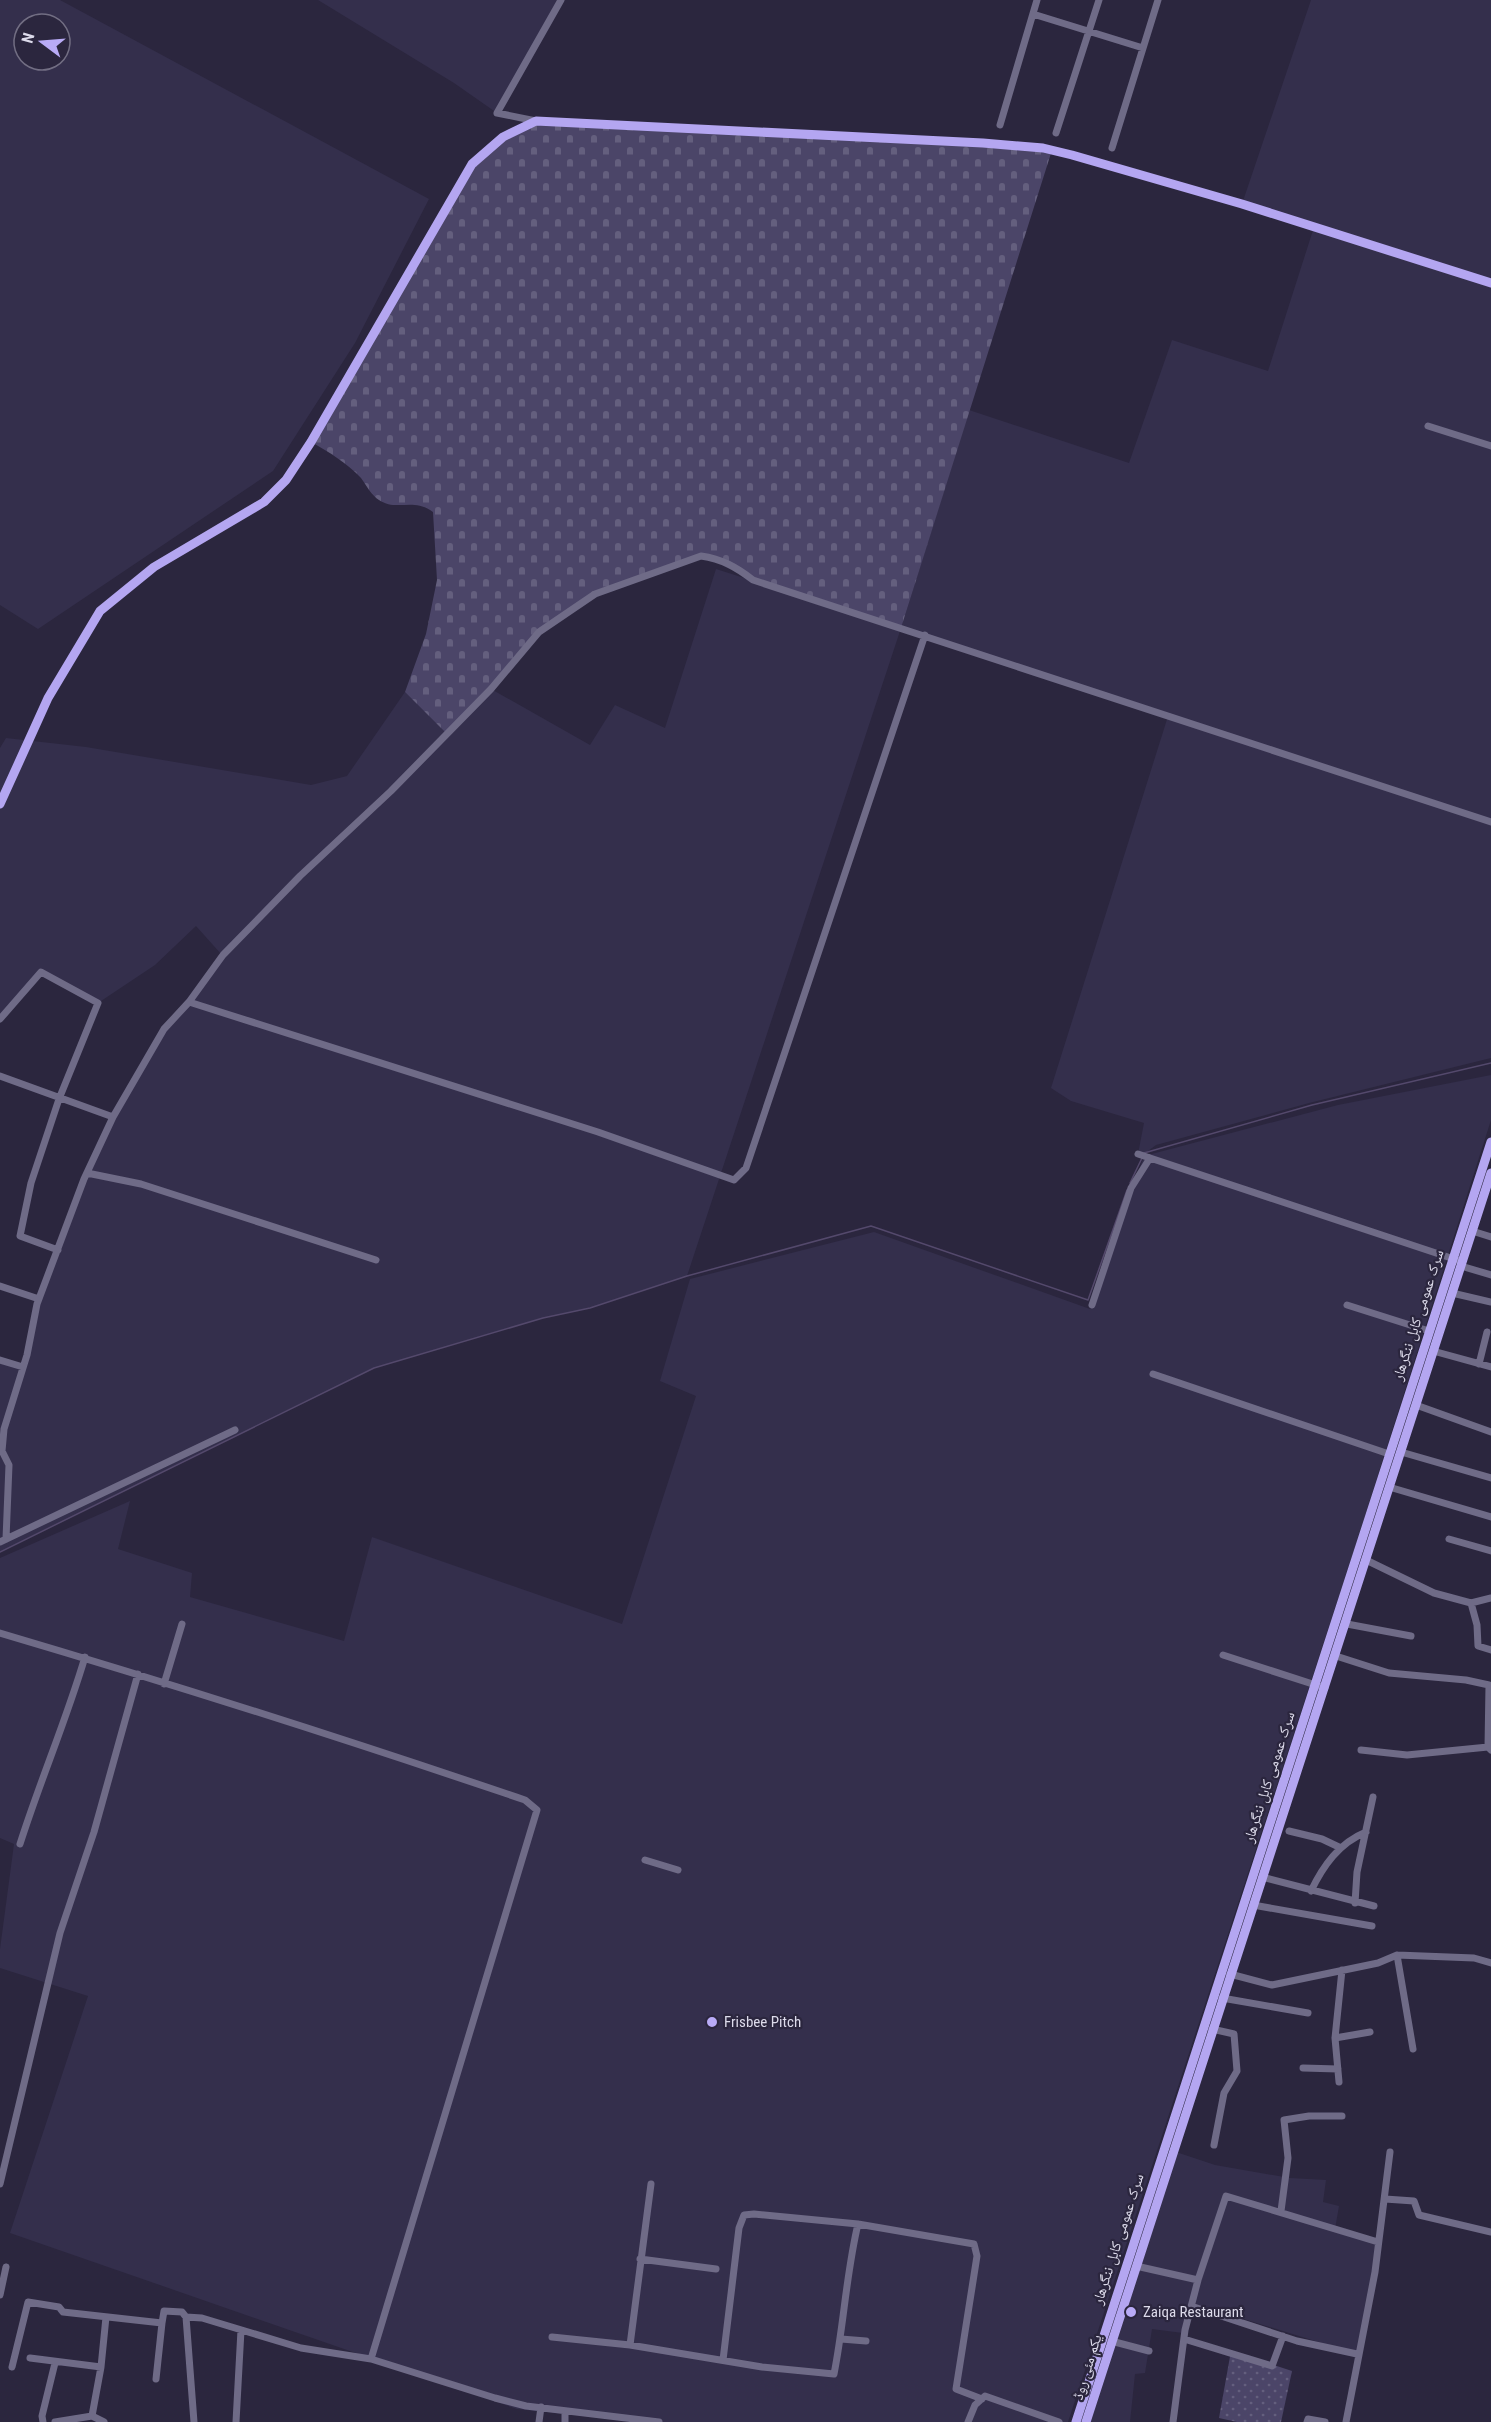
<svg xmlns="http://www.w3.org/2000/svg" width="1491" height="2422" viewBox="0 0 1491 2422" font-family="'Roboto Condensed','Noto Naskh Arabic',sans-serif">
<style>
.built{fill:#342f4c;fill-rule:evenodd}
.cemetery{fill:url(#cemetery-stones)}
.park{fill:url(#park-dots)}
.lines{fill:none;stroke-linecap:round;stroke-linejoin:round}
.stream{stroke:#54496c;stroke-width:1.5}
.minor{stroke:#6f6b87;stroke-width:7}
.highway{stroke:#b4a6f1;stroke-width:9}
.poi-dot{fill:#b9abf7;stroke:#2b263e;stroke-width:2}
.labels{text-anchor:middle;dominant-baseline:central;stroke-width:4.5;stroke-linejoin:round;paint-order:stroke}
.street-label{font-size:15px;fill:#dddbeb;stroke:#2b263e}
.poi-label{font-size:15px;fill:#dddbeb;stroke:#2b263e;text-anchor:start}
</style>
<defs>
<pattern id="cemetery-stones" width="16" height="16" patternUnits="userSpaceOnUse" patternTransform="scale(1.5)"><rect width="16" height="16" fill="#4b4568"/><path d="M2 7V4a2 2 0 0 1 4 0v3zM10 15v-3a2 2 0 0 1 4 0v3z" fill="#645f7e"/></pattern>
<pattern id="park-dots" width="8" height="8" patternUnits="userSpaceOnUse" patternTransform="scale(1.5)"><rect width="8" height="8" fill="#4b4568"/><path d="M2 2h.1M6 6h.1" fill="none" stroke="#645f7e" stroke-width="1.8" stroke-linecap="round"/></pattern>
</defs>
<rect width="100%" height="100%" fill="#2b263e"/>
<path class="built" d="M0 0H60L429 199 355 343 273 471 38 629 0 605ZM24 24H60V60H24Z
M318 0H561L497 113 454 83Z
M1311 0H1491V1058L1309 1103 1156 1145 1144 1154H1138L1144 1123 1071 1101 1051 1088 1169 713 901 628 687 1276 590 1308 543 1318 374 1368 0 1552V1360L22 1367 37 1304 84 1179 113 1117 164 1029 222 955 196 926 155 965 98 1003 41 973 0 1019V748L6 738 86 747 311 785 347 776 405 692 445 732 491 689 590 745 615 705 665 728 716 569 901 628 969 410 1129 463 1172 340 1268 371 1314 227 1242 204Z
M1491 1075V1120L1356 1544 1068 2422H642L517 2409 10 2233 88 1996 0 1968V1949L14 1844 0 1838V1558L130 1501 118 1549 192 1573 190 1597 344 1641 372 1537 622 1624 696 1396 660 1381 690 1279 874 1232 1090 1309 1144 1156 1338 1105Z
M1173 2151 1215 2165 1290 2178 1326 2180 1323 2202 1339 2206 1335 2229 1378 2242 1357 2354 1192 2303 1183 2333 1152 2329 1145 2373 1135 2374 1130 2422H1086Z"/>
<path class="cemetery" d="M536 121 1052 150 901 628 753 580 735 567 701 556 595 594 539 632 513 664 445 732 405 692 426 634 437 580 433 512C413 497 397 512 379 500 372 496 366 485 361 478 347 463 329 452 311 442L472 164 503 137Z"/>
<path class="park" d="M1231 2351 1292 2371 1281 2422H1237L1219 2418Z"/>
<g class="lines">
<path class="stream" d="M1144 1153 1312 1105 1491 1063
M1130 1183 1142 1158
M0 1552 374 1368 543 1318 590 1308 687 1276 871 1226 1088 1300 1127 1190"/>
<path class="minor" d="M1033 14 1143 48
M536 121 497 113 561 0
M1000 125 1037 0
M1056 133 1099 0
M1112 148 1158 0
M1428 426 1491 446
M189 1002 598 1132 734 1180 746 1168 925 635
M0 1019 41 972 98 1003 59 1099 31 1183 20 1236 58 1250
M0 1076 113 1117
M1138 1154 1457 1260
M87 1173 141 1184 376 1260
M1472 1231 1491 1237
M1461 1266 1491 1275
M0 1286 39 1299
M1452 1293 1491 1302
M1092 1305 1131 1188 1150 1158
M1347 1305 1429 1331
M1433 1351 1491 1367
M0 1360 23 1367
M1479 1364 1487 1332
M1153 1374 1389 1454
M1416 1405 1491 1432
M1401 1452 1491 1478
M1389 1487 1491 1517
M6 1539 9 1465 2 1451 4 1429 27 1355 37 1304 84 1179 113 1117 164 1029 189 1002 223 955 300 876 391 791 491 689 539 632 595 594 701 556C722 559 736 567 753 580L1491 822
M1449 1539 1491 1551
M0 1542 235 1430
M1366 1560 1434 1593 1471 1603 1491 1598
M1471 1603 1477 1625 1478 1646 1491 1650
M1347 1624 1411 1636
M0 1633C176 1685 351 1741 525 1800L537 1810 371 2359
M1223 1655 1325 1688
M1336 1656 1389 1673 1466 1680 1489 1685 1488 1747
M164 1684 182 1624
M1361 1750 1407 1755 1488 1747 1491 1750
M1289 1831 1322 1839 1341 1848
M20 1844C40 1781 66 1721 85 1657
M645 1860 678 1870
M1262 1877 1374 1906
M1311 1891C1323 1866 1339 1843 1366 1832
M1355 1903 1357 1872 1373 1797
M1253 1905 1372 1926
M1397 1955 1413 2049
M1230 1974 1272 1985 1378 1963 1397 1955 1474 1958 1491 1963
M1222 1998 1308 2013
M1212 2029 1234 2034 1237 2071 1224 2093 1214 2145
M1335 2038 1370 2032
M1303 2068 1338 2069
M1339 2082 1335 2038 1342 1970
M0 2184 60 1933 94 1832 138 1674
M1385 2199 1414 2201 1419 2215 1491 2232
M1281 2211 1288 2158 1284 2120 1309 2116H1342
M640 2259 716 2269
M1136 2266 1198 2280
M0 2295 6 2267
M1191 2306 1297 2341 1357 2354
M186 2317 194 2422
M552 2337 630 2345 762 2367 834 2374C844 2324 846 2274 858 2224
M841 2339 866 2341
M1184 2339 1272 2366 1283 2336
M1111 2341 1149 2351
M630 2345 651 2184
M30 2358 101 2367
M723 2360 739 2228 744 2215 754 2214 858 2224 974 2244 977 2256 956 2389 982 2399
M12 2367 28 2302 59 2307 63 2312 162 2323 164 2311 182 2312 186 2317 202 2318 301 2348 371 2359 495 2398 526 2406 659 2422
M156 2379 162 2323
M565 2411V2422
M92 2416 101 2367 106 2317
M43 2422 42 2416 55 2363
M55 2422 92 2416 104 2422
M236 2422 241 2330
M539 2422 541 2407
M968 2422 975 2405 985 2396 1059 2422
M1173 2422 1185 2330 1198 2280 1226 2196 1378 2242
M1307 2422 1308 2419 1325 2422
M1346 2422 1375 2272 1390 2152"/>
<path class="highway" d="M0 804 48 698 100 611 154 567 264 502 286 480 311 442 472 164 503 137 536 121 983 143 1043 148 1072 155 1242 204 1491 283
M1076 2422 1491 1142
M1086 2422 1491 1173"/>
</g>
<g class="poi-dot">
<circle cx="712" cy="2022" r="6"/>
<circle cx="1131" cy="2312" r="6"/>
</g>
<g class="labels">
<g class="street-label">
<text transform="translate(1418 1315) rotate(-72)">سرک عمومی کابل ننگرهار</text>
<text transform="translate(1269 1777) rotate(-72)">سرک عمومی کابل ننگرهار</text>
<text transform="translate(1118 2239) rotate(-72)">سرک عمومی کابل ننگرهار</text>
<text transform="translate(1087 2367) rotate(-73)">یکم مئی روڈ</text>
</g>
<g class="poi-label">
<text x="724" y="2022">Frisbee Pitch</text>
<text x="1143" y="2312">Zaiqa Restaurant</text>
</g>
</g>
<g transform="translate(42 42) rotate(286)"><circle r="28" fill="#2b263e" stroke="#726e83" stroke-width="1.5"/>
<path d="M0-4.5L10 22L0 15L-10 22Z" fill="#b9abf7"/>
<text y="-9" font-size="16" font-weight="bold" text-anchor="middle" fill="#dddbeb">N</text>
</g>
</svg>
